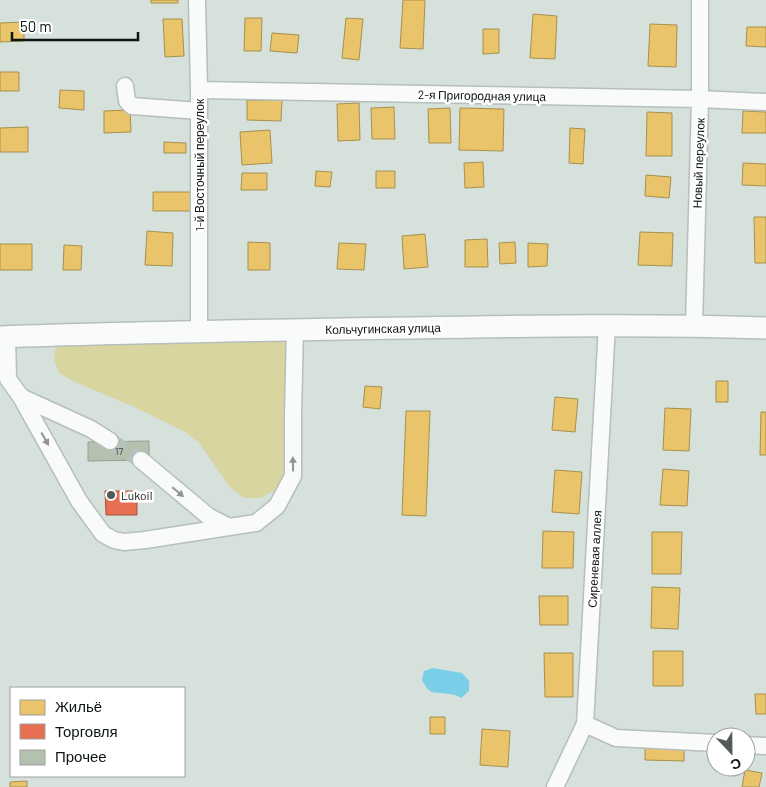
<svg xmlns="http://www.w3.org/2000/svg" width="766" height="787" viewBox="0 0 766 787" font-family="Barlow,sans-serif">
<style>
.green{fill:#d9d5a1}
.water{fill:#7bcee8}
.homes{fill:#e9c46a;stroke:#a7904f}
.shops{fill:#e76f51;stroke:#a6543e}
.building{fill:#b4c1ae;stroke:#989e99}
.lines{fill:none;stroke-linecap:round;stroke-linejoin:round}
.minor-tunnel{stroke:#b8c2bd;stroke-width:16;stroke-dasharray:16 8;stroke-linecap:butt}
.minor-casing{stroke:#b6bfba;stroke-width:19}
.major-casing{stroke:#b6bfba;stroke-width:24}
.minor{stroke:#f9fafa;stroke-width:16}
.major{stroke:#f9fafa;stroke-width:21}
.oneway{fill:#8f9391}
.poi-dot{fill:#535c58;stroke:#fff;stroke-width:2}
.labels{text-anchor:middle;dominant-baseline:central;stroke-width:5;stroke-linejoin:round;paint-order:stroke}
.number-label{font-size:10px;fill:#374038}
.street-label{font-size:12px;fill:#0d1511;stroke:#fff}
.poi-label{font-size:12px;fill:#0d1511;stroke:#fff;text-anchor:start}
</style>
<rect width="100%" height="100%" fill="#d6e1db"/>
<path class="green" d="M67 341H286L283 478 277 489 261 498H244L230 487 199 443 185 432 132 406 73 381 59 373 54 359 56 346Z"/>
<path class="water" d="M433 668 462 673 469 681V691L461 698C458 696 453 694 449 694 433 691 431 697 422 680L424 671Z"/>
<path class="homes" d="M151 0H178V3H151Z
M403 0H425L423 49 400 48Z
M533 14 557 16 555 59 530 58Z
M245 18H262L261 51H244Z
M346 18 363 19 359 60 342 58Z
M163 19H182L184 56 165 57Z
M24 22V41L0 42V23Z
M650 24 677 25 676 67 648 66Z
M747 27H766V47L746 46Z
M483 29H499V53L483 54Z
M272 33 299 35 297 53 270 51Z
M0 72H19V91H0Z
M60 90 84 91V110L59 108Z
M247 100H282L281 121 247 120Z
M359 103 360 140 338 141 337 104Z
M394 107 395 139H372L371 108Z
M450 108 451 143H429L428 109Z
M460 108 504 109 503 151 459 150Z
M130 110 131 132 104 133V111Z
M743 111 766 112V133H742Z
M647 112 672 113V156H646Z
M28 127V152H0V128Z
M570 128 585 129 583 164 569 163Z
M270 130 272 163 242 165 240 132Z
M164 142 186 143V153H164Z
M483 162 484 187 465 188 464 163Z
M743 163 766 164V186L742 185Z
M316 171 332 172 330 187 315 186Z
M376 171H395V188H376Z
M242 173H267V190H241Z
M646 175 671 177 669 198 645 196Z
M153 192H192L191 211H153Z
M754 217H766V263H755Z
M147 231 173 233 172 266 145 265Z
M640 232 673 233 672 266 638 265Z
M425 234 428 267 404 269 402 236Z
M487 239 488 267H465V240Z
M248 242 270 243V270H248Z
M515 242 516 263 500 264 499 243Z
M339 243 366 244 364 270 337 269Z
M528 243 548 244 547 266 528 267Z
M0 244H32V270H0Z
M64 245 82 246 81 270H63Z
M716 381H728V402H716Z
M365 386 382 387 380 409 363 407Z
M555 397 578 399 575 432 552 430Z
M665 408 691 409 689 451 663 450Z
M406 411H430L426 516 402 515Z
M761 412H766V455H760Z
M663 469 689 471 687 506 660 505Z
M555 470 582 472 579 514 552 512Z
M543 531 574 532 573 568H542Z
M652 532H682L681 574H652Z
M652 587 680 588 678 629 651 628Z
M539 596H568V625H540Z
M653 651H683V686H653Z
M544 653H573V697H545Z
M755 694H766V714H756Z
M430 717H445V734H430Z
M482 729 510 731 508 767 480 765Z
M645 748 684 749V761L645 760Z
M745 770 762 773 759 787H742Z
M27 781V787H10V782Z"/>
<path class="shops" d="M105 491H137V515H106Z"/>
<path class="building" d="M149 441V460L88 461V442Z"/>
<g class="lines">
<path class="minor-tunnel" d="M110 441 141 460"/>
<g class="minor-casing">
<path id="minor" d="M197 0 199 90V331
M125 86 127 101 132 106 199 111
M199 90 700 99 766 102
M694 326 700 99V0
M7 336 8 379 21 397 91 429 110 441
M21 397 79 501 103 534 114 540 124 542 145 540 229 527
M141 460 208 516 229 527 256 523 277 506 293 476V415L295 330
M585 724 616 738 716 743
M746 745 766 746
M555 787 585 724 607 325"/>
</g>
<g class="major-casing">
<path id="major" d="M0 337C137 332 275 330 412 328 530 326 648 324 766 328"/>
</g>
<use href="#minor" class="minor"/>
<use href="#major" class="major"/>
</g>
<defs><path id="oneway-solid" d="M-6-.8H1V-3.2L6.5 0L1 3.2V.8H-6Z" transform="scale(1.25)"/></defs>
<g class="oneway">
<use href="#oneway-solid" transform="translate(45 439) rotate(61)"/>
<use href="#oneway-solid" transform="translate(293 464) rotate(-91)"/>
<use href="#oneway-solid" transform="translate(178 492) rotate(40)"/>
</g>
<circle class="poi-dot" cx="111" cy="495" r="5"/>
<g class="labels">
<g class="number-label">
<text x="119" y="451">17</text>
</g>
<g class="street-label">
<text transform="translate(482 95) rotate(1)">2-я Пригородная улица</text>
<text transform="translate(698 163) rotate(-88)">Новый переулок</text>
<text transform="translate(199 165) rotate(-90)">1-й Восточный переулок</text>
<text transform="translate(383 328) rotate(-1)">Кольчугинская улица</text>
<text transform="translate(594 559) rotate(-87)">Сиреневая аллея</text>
</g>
<g class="poi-label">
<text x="121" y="495">Lukoil</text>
</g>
</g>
<rect x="10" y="687" width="175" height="90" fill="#ffffff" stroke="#9ea1a0"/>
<rect x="20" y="700" width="25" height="15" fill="#e9c46a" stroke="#9ea1a0"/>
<text x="55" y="712" font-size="15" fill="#0d1511">Жильё</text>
<rect x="20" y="724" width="25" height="15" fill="#e76f51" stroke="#9ea1a0"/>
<text x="55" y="737" font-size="15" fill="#0d1511">Торговля</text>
<rect x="20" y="750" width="25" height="15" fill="#b4c1ae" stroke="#9ea1a0"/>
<text x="55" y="762" font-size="15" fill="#0d1511">Прочее</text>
<g transform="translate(731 752) rotate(158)"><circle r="24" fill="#ffffff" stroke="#9ea1a0"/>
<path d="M0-4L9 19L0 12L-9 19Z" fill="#535c58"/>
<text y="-8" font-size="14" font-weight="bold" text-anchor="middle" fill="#0d1511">С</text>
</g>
<path d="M12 32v8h126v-8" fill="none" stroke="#0d1511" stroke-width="2.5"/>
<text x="20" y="32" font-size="15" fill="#0d1511" stroke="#ffffff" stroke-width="4" paint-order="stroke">50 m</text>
</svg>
